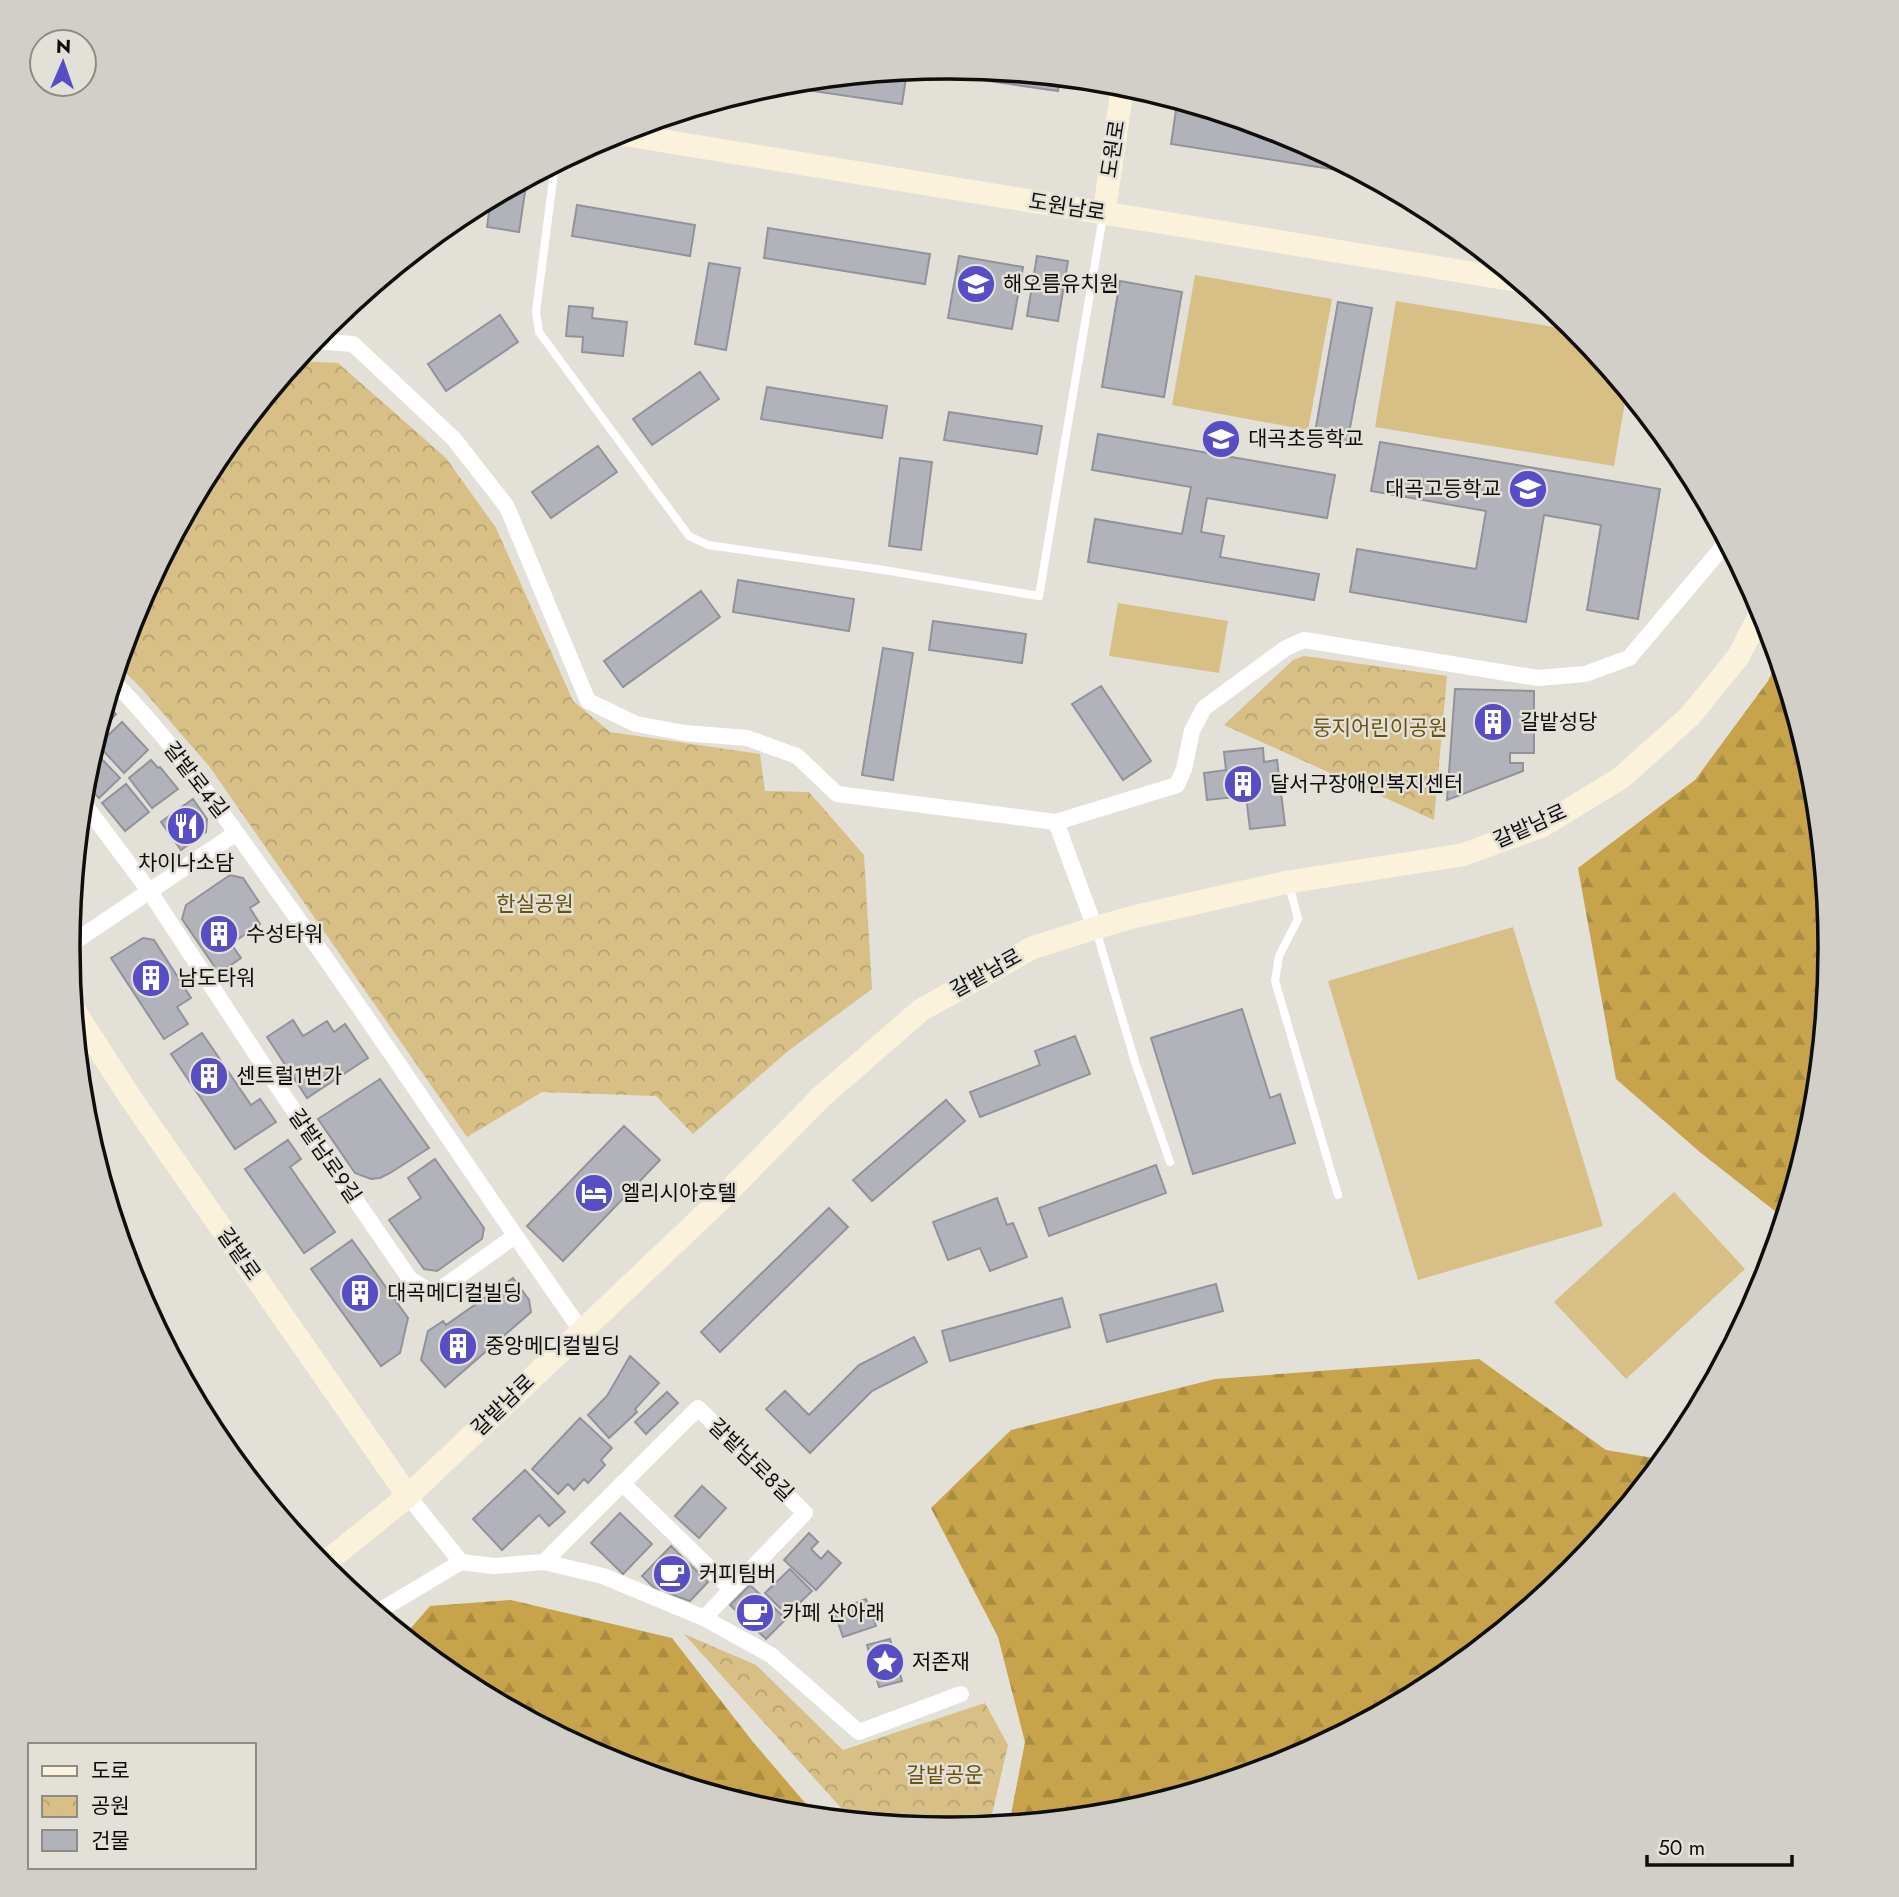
<svg xmlns="http://www.w3.org/2000/svg" width="1899" height="1897" viewBox="0 0 1899 1897" font-family="Jost,'Noto Sans KR',sans-serif">
<style>
.forest{fill:url(#forest-firs)}
.park{fill:url(#park-crowns)}
.garden{fill:#d7bf85}
.building{fill:#b2b3ba;stroke:#92939a;stroke-width:2}
.lines{fill:none;stroke-linecap:round;stroke-linejoin:round}
.lane{stroke:#fff;stroke-width:8}
.street{stroke:#fff;stroke-width:16}
.secondary{stroke:#fbf2dc;stroke-width:23}
.labels{text-anchor:middle;dominant-baseline:central;stroke-width:5;stroke-linejoin:round;paint-order:stroke}
.street-label{font-size:21px;fill:#0f0e0c;stroke:#e3e0d8}
.poi-label{font-size:21px;fill:#0f0e0c;stroke:#e3e0d8;text-anchor:start}
.park-label{font-size:21px;fill:#6a530d;stroke:#e3e0d8}
.rim{fill:none;stroke:#0f0e0c;stroke-width:3.5}
</style>
<defs>
<pattern id="forest-firs" width="22" height="20" patternUnits="userSpaceOnUse" patternTransform="scale(1.75)"><rect width="22" height="20" fill="#c7a44b"/><path d="M5 1l3.5 6h-7zM16 11l3.5 6h-7z" fill="#aa8c40"/></pattern>
<pattern id="park-crowns" width="20" height="18" patternUnits="userSpaceOnUse" patternTransform="scale(1.75)"><rect width="20" height="18" fill="#d7bf85"/><path d="M2 6a3 3 0 1 1 6 0M12 15a3 3 0 1 1 6 0" fill="none" stroke="#b7a372"/></pattern>
</defs>
<rect width="100%" height="100%" fill="#e3e0d8"/>
<path class="forest" d="M1779 658 1815 777 1831 949 1814 1121 1785 1219 1701 1153 1616 1079 1578 868 1695 780 1768 681Z
M1479 1359 1606 1450 1665 1460 1573 1572 1439 1682 1287 1764 1121 1814 1009 1825 1025 1742 998 1637 931 1508 1011 1430 1215 1379Z
M511 1600 672 1638 753 1742 818 1818 777 1813 612 1763 459 1682 404 1636 430 1606Z"/>
<path class="park" d="M296 361 338 363 446 458 496 528 573 701 610 732 760 754 765 791 809 792 864 855 872 989 788 1051 693 1134 656 1096 542 1092 467 1137 209 766 142 689 118 665 135 611 216 458Z
M1304 656 1447 676 1434 820 1224 725 1293 660Z
M684 1634 756 1665 843 1750 985 1703 1008 1745 989 1827 950 1830 853 1821Z"/>
<path class="garden" d="M1195 275 1332 299 1308 430 1172 405Z
M1396 301 1578 331 1627 390 1614 466 1375 427Z
M1118 603 1228 621 1219 673 1109 656Z
M1513 927 1603 1226 1418 1280 1328 981Z
M1674 1192 1745 1269 1626 1379 1554 1302Z"/>
<path class="building" d="M950 67 1060 77 1058 91 934 73V68Z
M907 71 902 104 779 86V83Z
M1176 110 1247 122 1287 134 1363 174 1171 144Z
M527 179 519 232 487 227 491 198Z
M577 205 695 225 690 256 572 236Z
M768 228 930 254 925 284 764 258Z
M959 256 1023 267 1012 329 948 318Z
M1037 256 1068 261 1058 321 1027 316Z
M709 263 740 268 726 350 695 344Z
M1120 281 1182 292 1164 397 1102 387Z
M1338 302 1372 308 1347 444 1314 438Z
M569 306 593 308 592 318 627 322 623 356 582 352 583 337 566 336Z
M500 315 518 342 446 391 428 364Z
M700 372 719 399 652 445 633 419Z
M767 387 887 406 882 438 761 419Z
M949 412 1042 426 1037 454 944 440Z
M1098 434 1335 475 1327 518 1207 498 1201 532 1224 536 1220 557 1319 574 1314 600 1088 562 1095 519 1182 534 1191 487 1092 470Z
M1380 442 1660 489 1638 619 1587 610 1601 525 1544 515 1526 622 1350 592 1357 549 1476 569 1486 511 1371 491Z
M598 446 617 472 551 518 532 492Z
M900 458 932 462 921 550 889 546Z
M738 580 854 599 849 631 733 612Z
M701 591 720 617 623 687 604 661Z
M933 621 1026 634 1022 663 929 650Z
M883 648 913 653 893 780 862 775Z
M1101 686 1151 761 1123 780 1072 704Z
M1455 689 1534 691V753H1510V763H1523V771L1447 800Z
M106 705 116 714 97 735Z
M122 722 148 750 124 773 98 745Z
M1263 748 1264 762 1277 760 1285 825 1250 829 1246 796 1207 800 1204 773 1226 770 1224 752Z
M95 752 120 778 99 798 84 782 91 756Z
M151 760 158 768 160 767 178 789 152 808 129 778Z
M126 784 149 812 125 831 102 803Z
M193 799 207 819 206 832 181 850 161 822Z
M230 875 243 878 259 902 250 908 260 924 231 944 241 958 219 973 182 919 186 905Z
M143 938 154 940 191 998 177 1007 188 1024 164 1039 111 958Z
M1242 1009 1270 1098 1280 1094 1295 1143 1193 1174 1151 1038Z
M293 1020 303 1036 327 1021 334 1032 345 1024 368 1058 307 1098 267 1037Z
M202 1033 251 1105 260 1099 276 1122 235 1149 171 1054Z
M1075 1036 1090 1074 980 1117 970 1092 1040 1065 1035 1051Z
M380 1079 429 1148 390 1173 380 1178 371 1179 355 1173 318 1119Z
M946 1100 965 1121 872 1201 853 1180Z
M624 1126 660 1160 563 1261 527 1226Z
M288 1140 301 1159 290 1167 335 1232 304 1253 245 1169Z
M435 1159 484 1228 482 1239 437 1271 424 1269 389 1220 421 1198 408 1178Z
M1156 1165 1166 1193 1049 1236 1039 1208Z
M997 1198 1007 1225 1013 1223 1027 1257 990 1271 980 1248 948 1260 933 1222Z
M829 1208 848 1227 720 1352 701 1332Z
M352 1240 408 1318 400 1353 381 1366 311 1269Z
M513 1278 529 1300 531 1312 445 1387 421 1360 428 1331 443 1321 446 1325Z
M1216 1284 1223 1311 1107 1342 1100 1315Z
M1062 1298 1070 1327 950 1361 942 1331Z
M914 1337 927 1362 872 1391 810 1453 766 1409 785 1391 809 1415 859 1365Z
M630 1356 659 1383 635 1409 637 1412 609 1438 588 1415 607 1396Z
M667 1392 678 1403 646 1434 635 1422Z
M580 1418 612 1448 601 1460 605 1465 588 1483 584 1479 574 1490 568 1484 558 1494 532 1469Z
M525 1470 565 1512 549 1526 539 1515 502 1550 473 1519Z
M702 1486 726 1508 699 1538 675 1516Z
M620 1513 652 1544 623 1574 591 1543Z
M809 1533 818 1542 811 1549 821 1559 828 1551 841 1563 816 1590 784 1560Z
M671 1546 708 1582 690 1601 654 1588 642 1576Z
M790 1569 812 1591 787 1615 765 1593Z
M750 1585 786 1619 766 1639 730 1605Z
M866 1599 876 1626 843 1637 834 1611Z
M890 1639 902 1681 879 1687 867 1645Z"/>
<g class="lines">
<path class="lane" d="M555 164 536 312 539 332 689 536 708 545 884 570 1039 596 1103 216
M1289 885 1298 919 1279 956 1275 981 1338 1195
M1096 930 1136 1065 1170 1162"/>
<path class="street" d="M313 341 353 344 454 439 507 507 588 701 636 724 685 733 747 738 797 756 837 794 1056 822 1177 785 1184 769 1192 731 1204 708 1286 648 1304 640 1538 678 1585 674 1629 658 1727 542
M113 681C176 745 228 821 280 894 383 1037 479 1186 581 1330
M82 801 150 892 275 1083 410 1279 429 1291 442 1288 515 1236
M1056 822 1095 928
M68 946 236 833
M622 1483 731 1589
M408 1496 461 1562 494 1566 544 1562 603 1576 704 1618 771 1655 859 1732 961 1694
M544 1562 698 1408 805 1513 704 1618
M378 1615 384 1608 461 1562"/>
<path class="secondary" d="M615 133 1520 281
M1104 213 1123 84
M73 1009 132 1100 408 1496
M321 1566 408 1496 719 1201 821 1097 921 1010 1032 948 1095 928 1133 917 1288 882 1462 855 1542 826 1621 778 1690 716 1738 657 1763 609"/>
</g>
<defs>
<g id="school-disc" transform="scale(2.0125)"><circle r="9.5" fill="#574ec6" stroke="#e3e0d8"/><path d="M0-5L7-2L0 1L-7-2ZM-4 1L0 2.5L4 1V4Q0 6-4 4Z" fill="#fff"/></g>
<g id="building-disc" transform="scale(2.0125)"><circle r="9.5" fill="#574ec6" stroke="#e3e0d8"/><path d="M-4-6H4V6H1V3H-1V6H-4ZM-2.5-4.3h1.7v1.8h-1.7ZM.8-4.3h1.7v1.8H.8ZM-2.5-1h1.7V.8h-1.7ZM.8-1h1.7V.8H.8Z" fill="#fff"/></g>
<g id="restaurant-disc" transform="scale(2.0125)"><circle r="9.5" fill="#574ec6" stroke="#e3e0d8"/><path d="M-5-6h1v4h1v-4h1v4h1v-4h1v5L-1.5 .5V6h-2V.5L-5-1ZM5-6V6H3V1.5H1.5Q1.5-4 5-6Z" fill="#fff"/></g>
<g id="hotel-disc" transform="scale(2.0125)"><circle r="9.5" fill="#574ec6" stroke="#e3e0d8"/><path d="M-6-4.5h1.5V1H6V5H4.5V3h-9V5H-6ZM-4 0a1.8 1.8 0 1 1 3.6 0ZM.5 0V-2.5h3Q6-2.5 6 0Z" fill="#fff"/></g>
<g id="cafe-disc" transform="scale(2.0125)"><circle r="9.5" fill="#574ec6" stroke="#e3e0d8"/><path d="M-5.5-4.5H6V0H3Q3 3.5 0 3.5H-2.5Q-5.5 3.5-5.5 0ZM3-3.2v2h1.7v-2ZM-6 4.5H4V6H-6Z" fill="#fff"/></g>
<g id="sight-disc" transform="scale(2.0125)"><circle r="9.5" fill="#574ec6" stroke="#e3e0d8"/><path d="M0-6L1.8-2.2L6-1.7L2.9 1.2L3.7 5.4L0 3.3L-3.7 5.4L-2.9 1.2L-6-1.7L-1.8-2.2Z" fill="#fff"/></g>
</defs>
<g fill-rule="evenodd">
<use href="#school-disc" x="976" y="284"/>
<use href="#school-disc" x="1221" y="439"/>
<use href="#school-disc" x="1528" y="489"/>
<use href="#building-disc" x="1493" y="722"/>
<use href="#building-disc" x="1243" y="784"/>
<use href="#restaurant-disc" x="186" y="826"/>
<use href="#building-disc" x="219" y="934"/>
<use href="#building-disc" x="151" y="978"/>
<use href="#building-disc" x="209" y="1076"/>
<use href="#hotel-disc" x="594" y="1193"/>
<use href="#building-disc" x="360" y="1293"/>
<use href="#building-disc" x="458" y="1346"/>
<use href="#cafe-disc" x="672" y="1574"/>
<use href="#cafe-disc" x="755" y="1613"/>
<use href="#sight-disc" x="885" y="1662"/>
</g>
<g class="labels">
<g class="street-label">
<text transform="translate(1113 149) rotate(-81)">도원로</text>
<text transform="translate(1067 207) rotate(9)">도원남로</text>
<text transform="translate(196 780) rotate(52)">갈밭로4길</text>
<text transform="translate(1530 826) rotate(-24)">갈밭남로</text>
<text transform="translate(986 973) rotate(-29)">갈밭남로</text>
<text transform="translate(325 1156) rotate(55)">갈밭남로9길</text>
<text transform="translate(239 1254) rotate(55)">갈밭로</text>
<text transform="translate(503 1405) rotate(-44)">갈밭남로</text>
<text transform="translate(751 1460) rotate(44)">갈밭남로8길</text>
</g>
<g class="poi-label">
<text x="1003" y="284">해오름유치원</text>
<text x="1248" y="439">대곡초등학교</text>
<text x="1501" y="489" text-anchor="end">대곡고등학교</text>
<text x="1520" y="722">갈밭성당</text>
<text x="1270" y="784">달서구장애인복지센터</text>
<text x="186" y="863" text-anchor="middle">차이나소담</text>
<text x="246" y="934">수성타워</text>
<text x="178" y="978">남도타워</text>
<text x="236" y="1076">센트럴1번가</text>
<text x="621" y="1193">엘리시아호텔</text>
<text x="387" y="1293">대곡메디컬빌딩</text>
<text x="485" y="1346">중앙메디컬빌딩</text>
<text x="699" y="1574">커피팀버</text>
<text x="782" y="1613">카페 산아래</text>
<text x="912" y="1662">저존재</text>
</g>
<g class="park-label">
<text x="1380" y="728">둥지어린이공원</text>
<text x="535" y="904">한실공원</text>
<text x="945" y="1775">갈밭공운</text>
</g>
</g>
<path d="M0 0H1899V1897H0ZM80 948a869 869 0 1 1 1738 0a869 869 0 1 1-1738 0Z" fill="#d2cfc8" fill-rule="evenodd"/>
<path class="rim" d="M80 948a869 869 0 1 1 1738 0a869 869 0 1 1-1738 0Z"/>
<rect x="28" y="1743" width="228" height="126" fill="#e3e0d8" stroke="#8e8c86" stroke-width="2"/>
<rect x="42" y="1766" width="35" height="10" fill="#fbf2dc" stroke="#8e8c86" stroke-width="2"/>
<text x="91" y="1778" font-size="21" fill="#0f0e0c">도로</text>
<rect x="42" y="1796" width="35" height="21" fill="url(#park-crowns)" stroke="#8e8c86" stroke-width="2"/>
<text x="91" y="1813" font-size="21" fill="#0f0e0c">공원</text>
<rect x="42" y="1830" width="35" height="21" fill="#b2b3ba" stroke="#8e8c86" stroke-width="2"/>
<text x="91" y="1848" font-size="21" fill="#0f0e0c">건물</text>
<g transform="translate(63 63) rotate(2)"><circle r="33" fill="#e3e0d8" stroke="#8e8c86" stroke-width="2"/>
<path d="M0-5L12 26L0 18L-12 26Z" fill="#574ec6"/>
<text y="-10" font-size="19" font-weight="bold" text-anchor="middle" fill="#0f0e0c">N</text>
</g>
<path d="M1647 1855v10h145v-10" fill="none" stroke="#0f0e0c" stroke-width="3.5"/>
<text x="1658" y="1855" font-size="21" fill="#0f0e0c" stroke="#e3e0d8" stroke-width="5" paint-order="stroke">50 m</text>
</svg>
